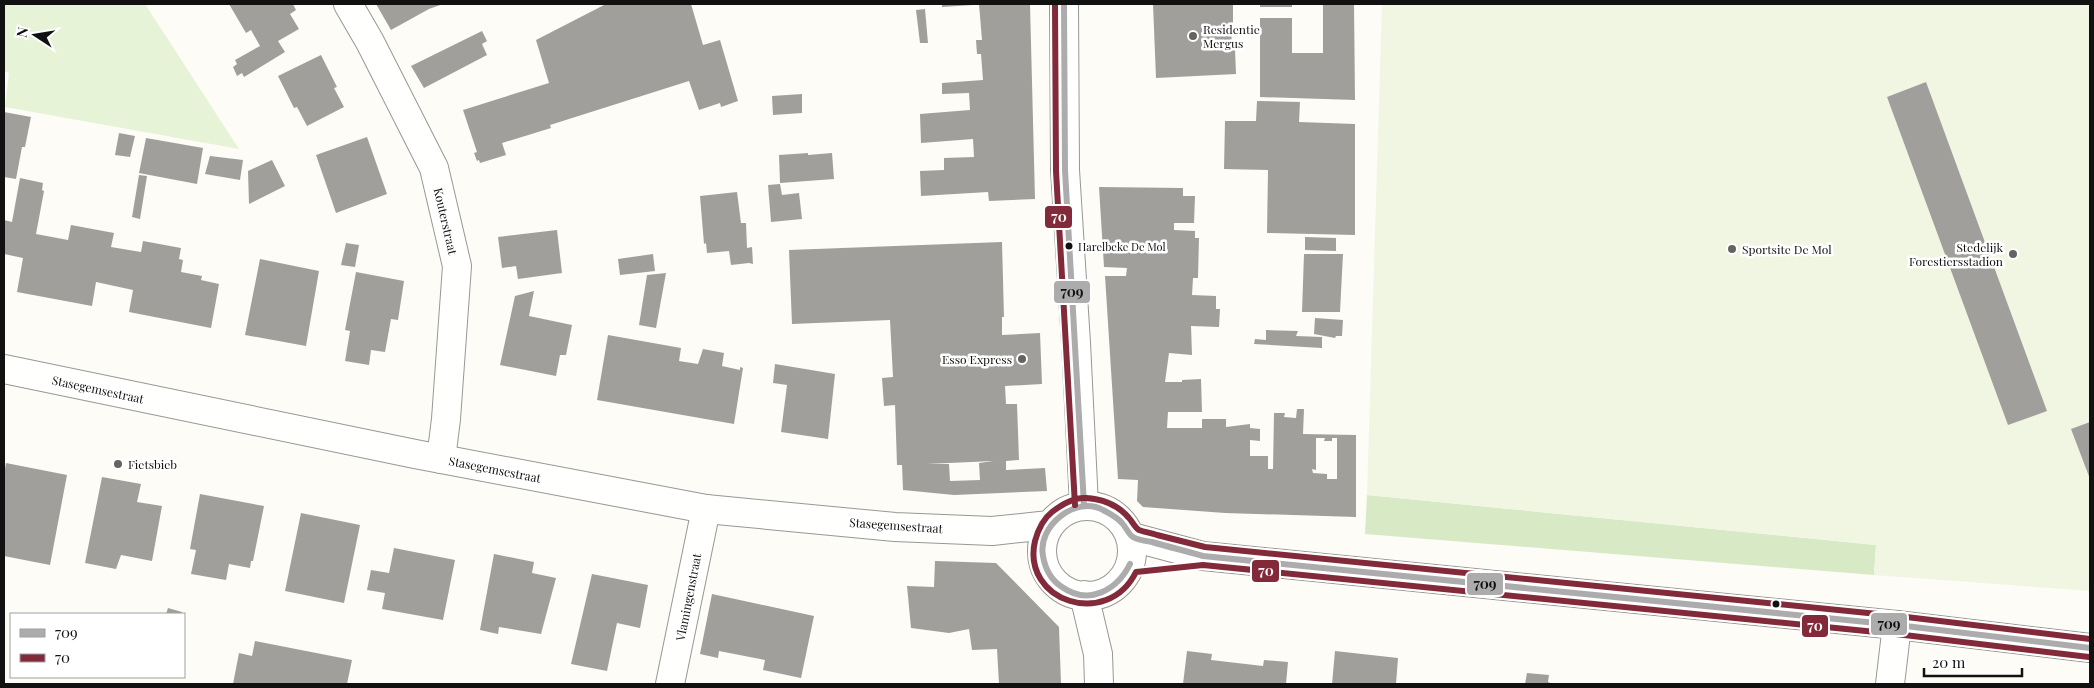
<svg xmlns="http://www.w3.org/2000/svg" width="2094" height="688" viewBox="0 0 2094 688" font-family="'Playfair Display',serif">
<style>
.green{fill:#e7f3d7}
.forest{fill:#d8eac5}
.pitch{fill:#f0f6e1}
.building{fill:#a19f9c;fill-rule:evenodd}
.lines{fill:none;stroke-linecap:round;stroke-linejoin:round}
.minor-casing{stroke:#979795;stroke-width:30}
.tertiary-casing{stroke:#979795;stroke-width:30}
.minor{stroke:#fffffe;stroke-width:28}
.tertiary{stroke:#fffffe;stroke-width:28}
.bus-1-casing{stroke:#fff;stroke-width:10}
.bus-2-casing{stroke:#fff;stroke-width:10}
.bus-1{stroke:#acacac;stroke-width:6}
.bus-2{stroke:#822a3a;stroke-width:6}
.poi-dot{fill:#646362;stroke:#fff;stroke-width:2}
.bus-dot{fill:#111;stroke:#fff;stroke-width:2}
.labels{text-anchor:middle;dominant-baseline:central;stroke-width:5;stroke-linejoin:round;paint-order:stroke}
.bus-label{font-size:11px;fill:#111;stroke:#fff;text-anchor:start}
.poi-label{font-size:12px;fill:#111;stroke:#fff;text-anchor:start}
.street-label{font-size:12px;fill:#111;stroke:#fff}
.line-badge{stroke:#fff;stroke-width:2}
.badge-label{font-size:14px;text-anchor:middle;font-weight:bold;fill:#fff}
.pale-badge-label{font-size:14px;text-anchor:middle;font-weight:bold;fill:#111}
</style>
<rect width="100%" height="100%" fill="#fdfcf7"/>
<path class="green" d="M4 4H145L239 149 5 107 9 73 4 71Z"/>
<path class="forest" d="M1367 495 1876 545 1874 575 1365 534Z"/>
<path class="pitch" d="M1382 4H2090V591L1874 575 1876 545 1367 495Z"/>
<path class="building" d="M229 4H293L296 10 290 14 299 29 278 41 285 52 244 77 242 73 237 76 233 67 237 64 235 60 260 46 251 30 246 33Z
M376 4H443L429 9 391 30Z
M606 4H691L703 45 720 40 738 101 721 107 720 103 699 110 689 81 550 125 551 128 502 143 506 155 480 163 479 160 477 161 474 153 477 152 463 110 549 83 536 40Z
M942 4H973V5L942 7Z
M979 4H1030L1035 199 989 201 988 192 921 196 920 171 944 170V158L974 157 973 139 921 143 920 114 970 110 969 93 942 94V83L983 80 981 54H977L976 40H982Z
M1153 4H1233V23H1231L1232 49H1235L1236 74 1156 78Z
M1260 4H1292V7H1260Z
M1323 4H1354L1355 100 1260 97V18H1292V53H1323Z
M925 9 928 43H920L916 10Z
M482 31 487 41 482 44 487 55 424 88 411 66Z
M321 55 337 87 334 88 344 107 307 126 297 107 294 108 278 76Z
M1926 82 2047 411 2008 425 1887 97Z
M802 94V113L773 115 772 96Z
M1257 101 1300 102 1299 122 1355 124V235L1267 233 1268 170 1224 169 1225 121H1256Z
M4 112 31 117 25 147H22L16 179 4 177Z
M119 133 135 136 130 157 115 155Z
M367 137 387 194 336 213 316 155Z
M146 138 203 148 197 184 139 173Z
M808 153V155L832 153 834 179 780 183 779 155Z
M210 156 243 160 240 180 205 174Z
M272 160 285 186 249 204 248 171Z
M139 175 147 176 140 219 132 217Z
M20 178 43 183 42 190 44 191 36 234 68 240 71 225 114 233 111 247 141 252 143 241 181 248 179 259 183 260 181 272 202 276 201 280 219 284 211 328 129 312 133 290 96 282 92 306 17 292 23 258 4 254V220L12 222Z
M780 184 782 195 799 193 802 219 771 222 768 185Z
M1099 187 1183 188V196H1195L1194 223H1174V230L1195 231V238H1199L1198 278H1193L1192 295 1216 296V309H1220L1219 327 1191 326 1192 355 1169 353 1165 382H1182V380L1201 379 1202 412H1168L1167 428H1202V419H1226V427L1250 424V428L1260 429V441L1250 440V456H1268V469H1273L1274 413H1285L1284 417 1296 418 1297 409H1304L1303 434 1356 435V517L1225 513 1143 507 1137 501 1138 480 1118 479 1105 276H1126L1127 268 1104 267ZM1316 438H1325L1324 441H1332V438H1337V479H1327V474L1313 473 1312 469 1316 470Z
M737 192 741 223H746L747 248 752 247 753 264 749 263 731 265 729 251 707 253 706 243 704 244 700 196Z
M557 230 562 273 518 279 516 266 502 268 498 237Z
M1305 237 1336 238V251L1305 250Z
M1002 242 1004 317H1002V335L1040 333 1042 384 1005 386 1006 404H1017L1019 460 1006 461V470L1045 468 1047 491 954 495 903 490 902 465H897L895 405 884 406 882 378 893 377 890 320 792 324 789 250ZM993 461 979 463 980 480 950 481 949 464H927Z
M346 243 359 245 355 267 341 265Z
M653 254 655 271 620 275 618 259Z
M1304 254H1343L1340 312H1302Z
M260 259 319 271 306 346 245 335Z
M356 272 404 281 398 320 391 319 385 352 371 350 369 365 345 361 350 331 345 330Z
M666 273 656 328 639 325 647 275Z
M534 291 529 316 572 325 566 355H560L556 376 500 365 515 296Z
M1315 318 1343 320 1342 336H1336L1335 338 1314 334Z
M1266 330 1298 331 1296 336 1322 337V348L1254 344 1255 339 1266 340Z
M608 335 681 348 679 361 698 364 703 349 724 353 722 366 740 370V367L743 368 734 424 597 400Z
M775 364 835 374 828 439 781 432 787 385 773 383Z
M2090 422V479L2071 429Z
M6 463 67 475 50 565 4 556V475Z
M102 477 141 484 137 502 162 506 152 561 121 555 116 569 85 563Z
M200 494 264 506 253 561H251L250 568 229 564 226 580 191 574 196 550 190 549Z
M301 513 360 525 344 603 285 591Z
M394 548 455 560 443 620 382 609 385 593 367 590 371 570 389 573Z
M494 554 534 562 532 573 556 578 541 634 499 627 498 634 480 630Z
M935 561 996 563 1059 627 1061 684H999L997 649 972 650 969 629 949 633 911 628 907 586 934 587Z
M592 574 648 585 640 628 617 623 607 671 571 664Z
M712 594 814 616 801 678 763 670 765 660 719 651 718 658 700 654Z
M168 608 182 612V614H166Z
M255 641 352 660 347 684H233L239 653 252 656Z
M1187 651 1212 654 1211 660 1263 666 1264 660 1288 662 1286 684H1183Z
M1335 651 1398 658 1396 684H1332Z
M1527 673 1549 675 1548 682 1553 684H1525Z"/>
<g class="lines">
<g class="minor-casing">
<path id="minor" d="M348 4 370 42 434 168 457 266 446 419 441 459
M670 684 706 509
M1890 684 1897 625"/>
</g>
<g class="tertiary-casing">
<path id="tertiary" d="M1064 4 1065 170 1076 343 1084 505
M4 369 415 454 706 509 895 527 992 531 1049 525
M1042 551a45 45 0 1 1 90 0a45 45 0 1 1-90 0Z
M1132 537 1203 556 1897 625 2090 648
M1084 595 1098 654 1099 684"/>
</g>
<use href="#minor" class="minor"/>
<use href="#tertiary" class="tertiary"/>
<g class="bus-1-casing">
<path id="bus-1" d="M1064 4 1065 170 1084 505
M1130 564C1117 590 1089 606 1062 587 1051 580 1045 568 1043 556 1037 526 1076 495 1103 510 1109 513 1117 517 1122 523 1126 527 1129 535 1133 537 1138 540 1146 541 1152 542 1169 547 1186 551 1203 556L1897 625 2090 648"/>
</g>
<g class="bus-2-casing">
<path id="bus-2" d="M1055 4 1056 171 1075 505
M2089 657 1896 634 1203 565 1136 572C1107 630 1021 601 1035 541 1038 530 1043 519 1052 512 1061 505 1073 497 1086 498 1102 499 1118 505 1129 518 1132 521 1135 528 1139 530 1144 532 1151 533 1157 535 1173 539 1189 543 1205 547L1898 616 2090 639"/>
</g>
<use href="#bus-1" class="bus-1"/>
<use href="#bus-2" class="bus-2"/>
</g>
<g class="poi-dot">
<circle cx="1193" cy="36" r="5"/>
<circle cx="1732" cy="249" r="5"/>
<circle cx="2013" cy="254" r="5"/>
<circle cx="1022" cy="359" r="5"/>
<circle cx="118" cy="464" r="5"/>
</g>
<g class="bus-dot">
<circle cx="1069" cy="246" r="4.5"/>
<circle cx="1776" cy="604" r="4.5"/>
</g>
<g class="labels">
<g class="bus-label">
<text x="1078" y="246">Harelbeke De Mol</text>
</g>
<g class="poi-label">
<text x="1203" y="29">Residentie<tspan x="1203" dy="14">Mergus</tspan></text>
<text x="2003" y="247" text-anchor="end">Stedelijk<tspan x="2003" dy="14">Forestiersstadion</tspan></text>
<text x="1742" y="249">Sportsite De Mol</text>
<text x="1012" y="359" text-anchor="end">Esso Express</text>
<text x="128" y="464">Fietsbieb</text>
</g>
<g class="street-label">
<text transform="translate(446 221) rotate(77)">Kouterstraat</text>
<text transform="translate(98 389) rotate(12)">Stasegemsestraat</text>
<text transform="translate(495 469) rotate(11)">Stasegemsestraat</text>
<text transform="translate(896 525) rotate(4)">Stasegemsestraat</text>
<text transform="translate(688 597) rotate(-79)">Vlamingenstraat</text>
</g>
</g>
<g class="line-badge">
<rect x="1044" y="205" width="29" height="24" rx="5" fill="#822a3a"/>
<rect x="1053" y="280" width="38" height="24" rx="5" fill="#acacac"/>
<rect x="1251" y="559" width="29" height="24" rx="5" fill="#822a3a"/>
<rect x="1466" y="572" width="38" height="24" rx="5" fill="#acacac"/>
<rect x="1870" y="612" width="38" height="24" rx="5" fill="#acacac"/>
<rect x="1801" y="614" width="28" height="24" rx="5" fill="#822a3a"/>
</g>
<g class="badge-label">
<text x="1059" y="222">70</text>
<text x="1266" y="576">70</text>
<text x="1815" y="631">70</text>
</g>
<g class="pale-badge-label">
<text x="1072" y="297">709</text>
<text x="1485" y="589">709</text>
<text x="1889" y="629">709</text>
</g>
<rect width="2094" height="688" fill="none" stroke="#111111" stroke-width="10"/>
<rect x="10" y="613" width="175" height="65" fill="#ffffff" stroke="#a0a0a0"/>
<rect x="20" y="629" width="25" height="8" fill="#acacac" stroke="#a0a0a0"/>
<text x="55" y="638" font-size="15" fill="#111111">709</text>
<rect x="20" y="654" width="25" height="8" fill="#822a3a" stroke="#a0a0a0"/>
<text x="55" y="663" font-size="15" fill="#111111">70</text>
<g transform="translate(35 35) rotate(282)" stroke="#ffffff" stroke-width="4" paint-order="stroke">
<path d="M0-4L9 19L0 12L-9 19Z" fill="#111111"/>
<text y="-8" font-size="14" font-weight="bold" text-anchor="middle" fill="#111111">N</text>
</g>
<path d="M1924 668v8h98v-8" fill="none" stroke="#111111" stroke-width="2.5"/>
<text x="1932" y="668" font-size="15" fill="#111111" stroke="#ffffff" stroke-width="4" paint-order="stroke">20 m</text>
</svg>
